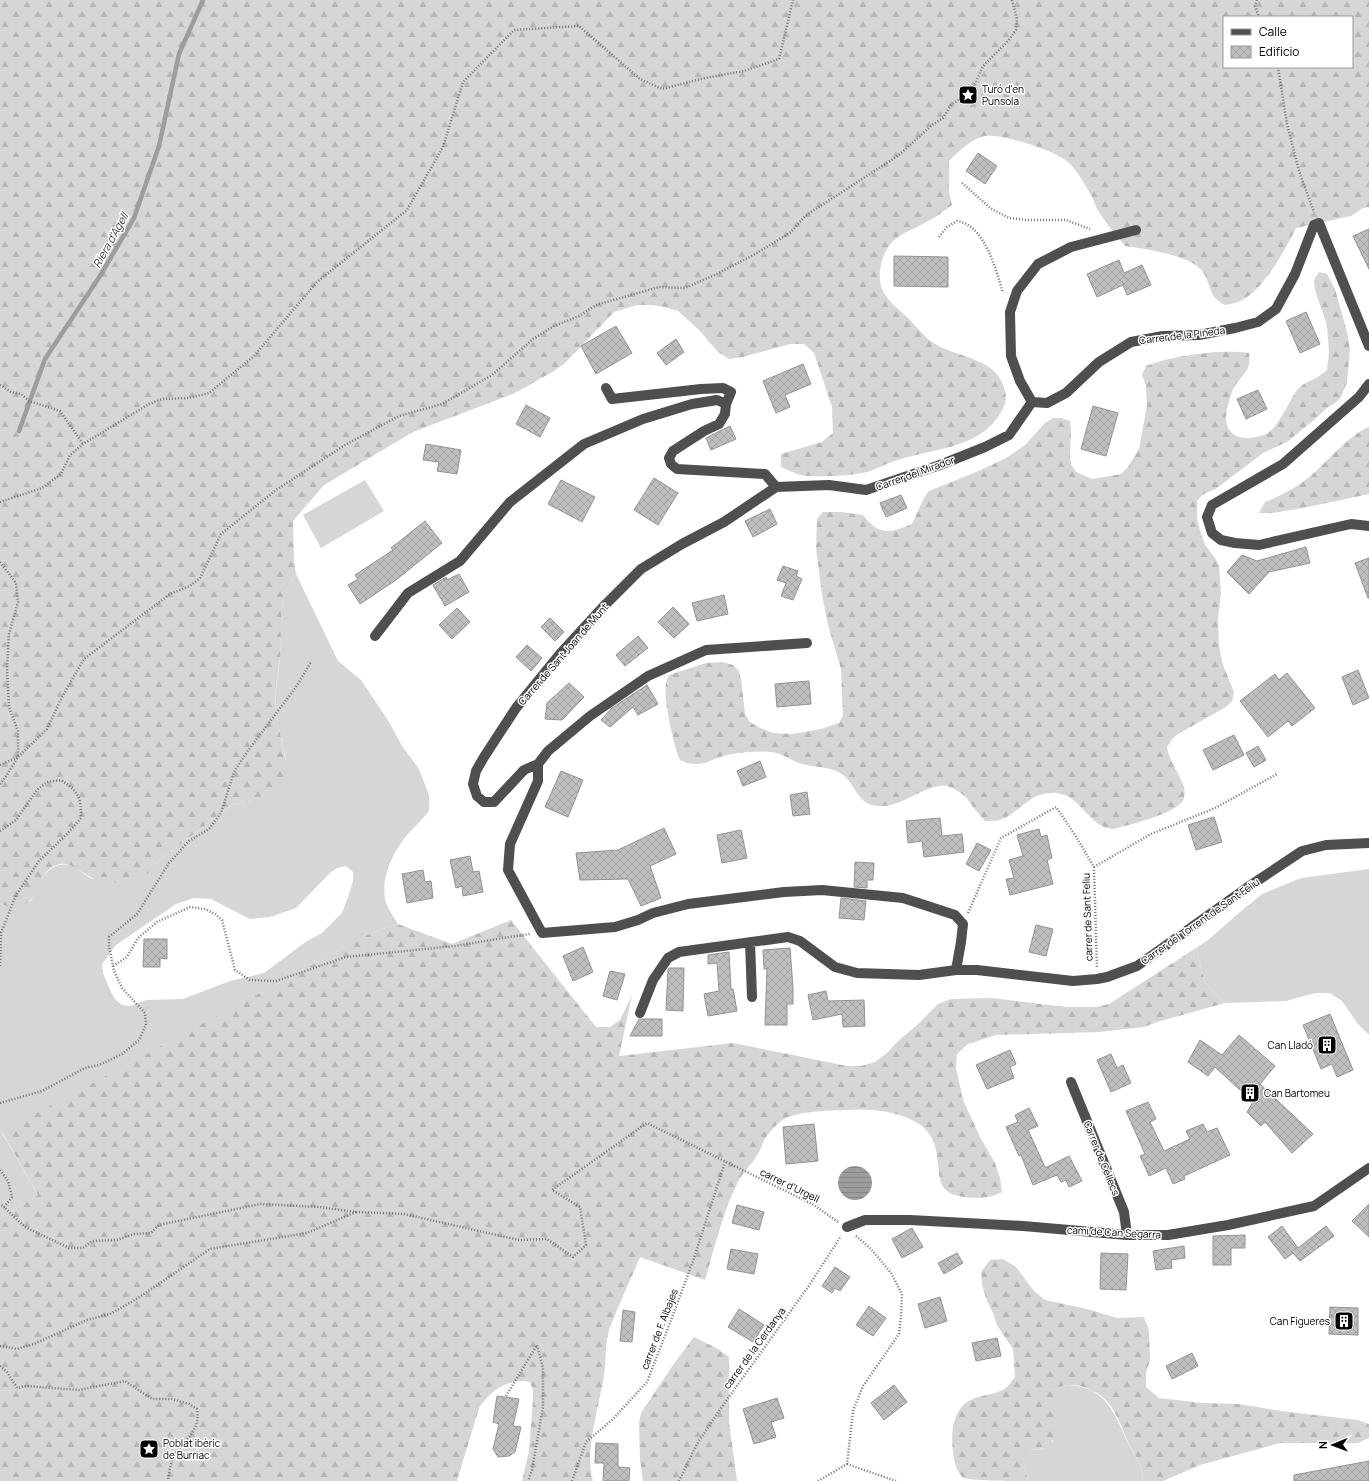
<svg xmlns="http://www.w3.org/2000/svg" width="1369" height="1481" viewBox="0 0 1369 1481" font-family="Manrope,sans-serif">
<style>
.grass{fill:#d6d6d6;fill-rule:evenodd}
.forest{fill:url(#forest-firs);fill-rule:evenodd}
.water{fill:url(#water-rules)}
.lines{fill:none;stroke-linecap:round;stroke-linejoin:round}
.stream{stroke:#9d9d9d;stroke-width:4.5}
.building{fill:url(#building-cross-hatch);stroke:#939393}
.path{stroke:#717171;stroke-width:2.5;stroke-dasharray:1 2;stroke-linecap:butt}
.minor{stroke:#4f4f4f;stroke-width:10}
.labels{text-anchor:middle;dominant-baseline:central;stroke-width:3;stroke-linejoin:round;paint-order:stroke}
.poi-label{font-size:10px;fill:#000;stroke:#fff;text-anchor:start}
.street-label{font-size:10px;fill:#000;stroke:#fff}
.water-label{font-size:11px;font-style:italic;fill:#3e3e3e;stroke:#fff}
</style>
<defs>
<pattern id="forest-firs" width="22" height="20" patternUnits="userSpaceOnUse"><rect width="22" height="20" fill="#d6d6d6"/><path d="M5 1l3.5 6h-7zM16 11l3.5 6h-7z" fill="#b6b6b6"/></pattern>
<pattern id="water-rules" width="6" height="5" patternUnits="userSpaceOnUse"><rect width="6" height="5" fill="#9d9d9d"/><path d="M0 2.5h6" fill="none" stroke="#858585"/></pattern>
<pattern id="building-cross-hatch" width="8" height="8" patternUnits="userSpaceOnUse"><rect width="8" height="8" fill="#bfbfbf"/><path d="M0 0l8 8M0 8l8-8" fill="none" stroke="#a2a2a2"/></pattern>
</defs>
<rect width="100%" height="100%" fill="#fff"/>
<path class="grass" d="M365 480 384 511 321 548 303 515Z
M296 574 338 661 361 680 389 722 402 746 419 769 429 795V811C423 819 415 826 408 834 394 850 381 876 385 899 387 908 393 916 398 924L373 932 2 1133 38 1195 0 1219V903L4 906 31 901C40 882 50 855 76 868 82 872 88 878 94 879 99 880 105 880 110 880 127 880 147 881 156 863L233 804 247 802 262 796 268 791 286 760C283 743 277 726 276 708 274 691 279 674 280 656 283 629 276 597 296 574ZM346 866 353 872V881L348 897 342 913 322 933 307 941 264 973 230 981 183 999 146 1000 130 1006 122 1005 115 999 110 990 103 973 102 964 116 945 176 904 194 898 211 899 250 919 270 917 296 908 330 873 337 868Z
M1369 869V1035L1358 1024 1342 1001 1330 993H1315L1286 1001 1225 1003 1205 983 1196 948 1208 940 1240 912 1262 894 1301 878Z
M1068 1385C1109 1387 1115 1417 1130 1447 1137 1460 1143 1466 1143 1481H1028C1025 1470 1021 1460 1027 1450L1043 1449 1053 1442V1395L1056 1389 1062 1386Z"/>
<path class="forest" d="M0 0H1369V207L1363 208 1351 216 1296 228C1285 250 1263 291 1240 301 1236 303 1230 304 1225 305 1222 303 1218 301 1215 298 1211 294 1208 279 1203 272 1191 255 1146 249 1125 246 1115 234 1105 222 1097 209 1095 205 1094 200 1091 195 1085 184 1078 172 1069 163 1057 151 1003 134 986 136 973 137 958 152 949 161V192L952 205C945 210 938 216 930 220 917 228 902 232 891 243 886 250 882 257 881 265 875 292 890 301 908 318 915 325 921 333 929 340 954 359 997 355 1005 391 1007 398 1005 406 1001 412 980 450 931 448 895 461 885 464 877 469 867 472 849 476 828 477 809 476 799 476 790 471 781 467V454L822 442 833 433 832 407 814 353 804 344H790L743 357 729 359 718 352 700 331 678 311 665 307 651 305H637L614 312 565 363 554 371 515 393 413 432 324 485 293 521 294 560 296 574C276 597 283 629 280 657 278 674 274 692 276 709 278 729 284 747 287 767L286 774 281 781 262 796 247 802 233 804 156 863C155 866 153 869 151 871 141 880 112 886 99 881 88 878 72 862 60 864 35 868 43 906 14 907 9 907 4 906 0 903ZM1224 17H1352V67H1224Z
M1319 272 1327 274 1335 289 1347 332 1350 349 1347 382 1341 397 1335 403 1327 408 1314 420 1287 442 1263 453 1217 488 1202 495 1197 501V520L1202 537 1205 545 1215 558 1219 566 1221 593 1218 619 1219 646 1223 665 1234 692 1232 701 1226 707 1178 734 1172 739 1167 747C1170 763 1179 773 1184 787 1185 793 1185 800 1180 804 1169 815 1129 825 1113 829 1088 827 1082 796 1057 793 1024 789 1017 825 985 821 980 815 975 810 971 804 969 802 968 799 966 797 962 794 953 787 947 786 924 782 900 812 872 805 856 800 855 784 843 775 832 766 816 768 802 764 791 761 783 753 771 752 759 751 744 752 732 754 710 757 704 771 680 760 674 746 663 699 666 684 666 681 668 678 669 675L706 663 723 662 733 665 739 671 741 679 745 714 750 722 758 727 773 733 792 734 821 729 839 723 843 716 841 669 828 625 822 595 816 548 817 519 823 512H841L863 515C878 535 889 534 912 524L924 498 929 491 981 470 1008 457 1025 445 1045 423 1053 418H1061L1070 421 1071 429 1070 457 1071 464 1076 472 1092 479 1121 474 1128 467 1139 449 1147 405 1146 386 1142 375 1146 366C1172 356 1221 349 1249 353 1251 369 1246 371 1237 383 1232 389 1230 398 1228 405 1222 424 1229 439 1250 438 1257 437 1265 436 1270 431 1274 429 1275 425 1278 422 1285 412 1290 400 1297 390 1305 381 1318 379 1327 370L1329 353 1327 325 1315 290 1314 280Z
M1369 427V494L1303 508 1273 513H1259L1265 502C1283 495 1299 486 1314 473 1328 460 1352 433 1369 427Z
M511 920 596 1027H610L620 1020 632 995 619 1056 733 1043 847 1066H861L875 1062 887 1053 896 1043 918 1024 938 1004 951 999 993 998 1065 1007H1096L1109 1004 1196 948 1205 983 1225 1003 1157 1022 1144 1027 1099 1032 996 1035 968 1044 957 1054 956 1068 963 1100 981 1139 995 1163 1000 1178 1002 1192C998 1194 993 1196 988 1197 977 1199 955 1198 947 1191 932 1179 945 1147 924 1128 907 1112 871 1108 849 1110 829 1111 805 1110 786 1118 778 1122 770 1131 765 1139 762 1144 761 1150 757 1155 752 1164 744 1171 739 1180 723 1211 715 1246 705 1280L640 1257C630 1281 619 1304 610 1327 605 1341 606 1361 604 1376 599 1406 584 1453 593 1481H522L529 1451 533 1399V1390L530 1382C509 1377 490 1391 479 1408L457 1481H0V1219L38 1195 2 1132 373 932 398 924 452 944Z
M1003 1259 1016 1267 1034 1291 1045 1300 1087 1309 1117 1318 1144 1317 1149 1331 1150 1360 1146 1373V1387L1159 1398 1203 1403 1239 1404 1281 1411 1358 1420 1369 1424V1438L1358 1443H1280L1200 1465 1163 1481H1143C1143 1465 1136 1458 1129 1444 1121 1427 1115 1404 1097 1393 1093 1391 1089 1390 1086 1388 1076 1384 1065 1384 1056 1389 1049 1408 1059 1429 1050 1448L1028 1450C1021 1460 1025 1470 1028 1481 1014 1481 975 1481 964 1478 952 1471 950 1435 954 1423 956 1415 960 1407 967 1402 979 1394 996 1396 1007 1387 1010 1384 1012 1380 1015 1377L1013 1349 997 1325 993 1313 987 1301 982 1285 981 1272 990 1260Z
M694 1337 718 1349 729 1357V1422L737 1481H643L640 1460 639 1423 641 1413 673 1365Z"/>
<path class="water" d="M838 1183a17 17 0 1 1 34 0a17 17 0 1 1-34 0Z"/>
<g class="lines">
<path class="stream" d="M19 431 45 359 100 276 134 218 159 146 179 54 203 0"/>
</g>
<path class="building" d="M978 153 997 166 985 184 966 171Z
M1369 229V269L1353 236Z
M894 256 948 257V287L894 286Z
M1119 260 1124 273 1142 265 1151 285 1127 295 1123 285 1097 297 1087 274Z
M1306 312 1320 344 1300 353 1286 321Z
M616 326 632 353 596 374 581 346Z
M676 339 684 352 666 365 657 353Z
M803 364 811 384 785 395 790 407 776 413 763 381Z
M1258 390 1267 409 1246 419 1237 399Z
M526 405 550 418 540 437 516 424Z
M1093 406 1118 413 1106 456 1081 449Z
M730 426 736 439 711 450 706 438Z
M426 444 461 450 457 474 437 471 439 462 423 460Z
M654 478 678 493 658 525 634 510Z
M561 480 595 497 582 522 548 504Z
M901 495 907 508 886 517 880 503Z
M770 509 777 524 753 537 745 521Z
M425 521 442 543 396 580 360 604 348 585 358 579 355 575 393 550 391 548Z
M1306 547 1310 563 1269 572 1249 594 1227 572 1242 555 1257 561Z
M1369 558V598H1368L1355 563Z
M783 566 798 571 796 576 802 579 793 600 781 596 786 583 777 580Z
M459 574 469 592 445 606 433 585 446 577 447 580Z
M724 595 728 614 697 621 692 603Z
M673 607 689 624 674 638 658 622Z
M457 608 470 622 452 639 439 625Z
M550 618 564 632 555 641 541 627Z
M638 636 648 648 625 666 616 655Z
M527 645 542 658 531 671 516 657Z
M1358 670 1369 698 1353 705 1342 677Z
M1287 673 1315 708 1292 726 1288 721 1268 737 1240 701 1275 674 1279 680Z
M809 681 811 704 777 707 775 684Z
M569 683 584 697 562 720 545 719 547 703Z
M647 685 658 704 638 715 633 707 610 727 601 720 612 708Z
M1234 735 1244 755 1213 770 1203 750Z
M1258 746 1266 760 1254 767 1246 753Z
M760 761 766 777 743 786 737 771Z
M561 771 583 780 568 817 545 807Z
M807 792 810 814 793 816 790 795Z
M1214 817 1222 842 1196 850 1188 825Z
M940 818 942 836 962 834 964 852 924 857 922 841 908 843 906 821Z
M664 828 676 854 650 866 661 898 641 906 628 879 580 880 576 853 618 850Z
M1039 829 1041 837 1047 835 1052 858 1047 860 1053 884 1010 895 1006 879 1014 878 1009 860 1023 856 1017 835Z
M741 830 747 858 722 863 717 835Z
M977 843 991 850 979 871 966 864Z
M470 856 473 872 479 871 483 892 463 896 462 886 456 888 450 860Z
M855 862 874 863 873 880H867V888L854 887Z
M423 870 425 882 431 881 433 898 407 903 402 874Z
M841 898 866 901 864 920 839 918Z
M1036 925 1053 929 1046 956 1029 952Z
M144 939H167V959L160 958V967H143Z
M583 947 593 972 573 981 563 956Z
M790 948 793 988V1004H787V1025H765L767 969H764L763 950Z
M729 952 731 989H733L737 1011 708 1016 704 994 719 991 717 963 708 964V955Z
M669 968H684L683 1011 666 1010 668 970Z
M610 971 625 974 617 1000 603 996Z
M826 991 828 1001 864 1000 865 1026 843 1027 842 1014 813 1020 808 995Z
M1330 1014 1353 1070 1337 1077 1332 1064 1321 1069 1303 1025Z
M639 1019H662V1036H630Z
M1239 1035 1275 1066 1260 1084 1313 1134 1292 1153 1265 1122 1261 1126 1247 1112 1253 1102 1215 1067 1208 1076 1188 1062 1200 1040 1222 1055Z
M1010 1050 1016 1064 1010 1067 1014 1078 987 1089 976 1065Z
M1111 1054 1117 1068 1123 1065 1131 1083 1111 1092 1097 1060Z
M1148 1102 1156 1119 1150 1122 1164 1151 1190 1139 1186 1131 1203 1124 1207 1132 1217 1128 1230 1155 1184 1176 1185 1179 1173 1184 1166 1168 1149 1176 1140 1156 1145 1154 1126 1111Z
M1029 1108 1038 1126 1028 1130 1045 1167H1047L1069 1156 1082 1181 1069 1187 1066 1180 1061 1182 1057 1175 1033 1185 1021 1155 1019 1156 1006 1127 1018 1122 1015 1115Z
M814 1124 818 1161 786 1164 783 1127Z
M1369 1204V1237L1352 1221Z
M737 1205 764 1212 759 1230 732 1223Z
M1282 1226 1298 1248 1326 1226 1334 1236 1300 1261 1293 1253 1285 1259 1268 1237Z
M912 1228 923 1247 902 1258 892 1239Z
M1245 1235V1248H1231V1265H1213V1236Z
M1184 1246 1185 1258 1171 1260 1172 1268 1156 1270 1153 1251Z
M731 1249 758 1254 754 1274 727 1269Z
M957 1253 963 1263 944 1274 938 1263Z
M1101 1253 1128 1254 1126 1290 1100 1289Z
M835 1267 850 1277 840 1291 835 1288 832 1293 822 1286Z
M940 1297 947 1321 925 1328 918 1304Z
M869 1306 886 1318 873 1336 856 1325Z
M1330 1307 1358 1308V1335L1329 1334Z
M739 1309 764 1325 753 1342 728 1327Z
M623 1310 635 1312 632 1342 620 1341Z
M997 1338 1001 1356 976 1361 972 1343Z
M1192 1353 1198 1366 1172 1379 1166 1366Z
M894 1385 907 1402 884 1420 871 1403Z
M497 1396 519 1399 513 1426 521 1427 515 1452 509 1456 498 1457 493 1449 499 1424 493 1422Z
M777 1398 784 1418 771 1422 776 1437 754 1444 743 1409Z
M596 1443 618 1444V1467L630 1468 629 1481H603L604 1463H595Z
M1369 1461V1481H1294V1475Z"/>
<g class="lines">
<path class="path" d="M1257 0 1255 6 1259 17
M1278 67 1287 124 1299 171 1314 212
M962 183 990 208 1009 218 1028 220H1066L1090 229
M939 237 947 227 957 221C985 225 996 270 1003 293
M0 385 11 392 21 394 29 401 60 411 83 444
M0 502 42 488 61 474 70 455 83 444 149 404 162 399 189 398 209 393 254 356 317 282 407 210 443 147 463 82 514 30 579 26 640 79 662 89 705 78 744 71 779 59 793 0
M0 562 16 583 18 602 9 634 7 668 9 707 18 731V756
M0 765 18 757
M0 784 7 775 18 757 47 729 62 697 84 659 170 594 190 586 200 578 221 534 276 490 345 445 399 416 442 404 492 375 533 339 554 326 579 316 596 305 659 287 685 288 719 273 757 253 791 232 805 216 899 155 932 125 943 118 951 105 972 91 983 66 1008 41 1016 30 1017 19 1012 0
M0 831 16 820 37 790 47 782 61 780C79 792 81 797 81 818L67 834 39 861 16 895 1 933 0 966
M1094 867 1151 834 1215 808 1277 774
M968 913 1001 838 1056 807 1075 835 1094 867 1097 968
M113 966 127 957 138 938 157 922 190 907 205 909 215 914 222 920 235 970 250 980 276 981 346 957 455 946 503 938 530 934
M0 1103 42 1091 85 1068 99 1065 112 1059 122 1054 139 1040 146 1025 145 1013 122 988 114 971 109 946V937L137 914 169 863 189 841 209 829 221 813 234 772 247 752 296 687 311 662
M0 1170 8 1181 12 1197 4 1207 0 1204
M356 1212 404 1214 519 1240 547 1239 573 1257 586 1245 580 1207 552 1190 647 1123 814 1205 838 1222
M0 1346 17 1349 34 1344 87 1320 110 1314 138 1298 210 1249 307 1233 356 1212 320 1207 260 1204 159 1225 151 1233 134 1234 117 1240 92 1241 83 1248H69L25 1227 4 1207
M0 1366 7 1372 17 1388 27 1386 79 1390 125 1381 152 1399H172L189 1404 197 1409C201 1432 184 1439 174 1456 170 1464 169 1473 168 1481
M506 1396 537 1345 543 1368V1407L532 1470 528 1481
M847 1464 896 1481
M572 1481 586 1442 613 1419 647 1382 673 1315 693 1261 725 1162
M679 1481 697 1444 721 1408 808 1287 841 1236
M818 1481 847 1464 853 1411 863 1386 899 1334 901 1316 902 1294 891 1273 871 1249 856 1236"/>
<path class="minor" d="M1136 230 1071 247 1038 264 1017 291 1010 312 1011 356 1020 381 1032 402 1047 403 1066 393 1099 362 1131 342 1163 336 1199 335 1235 328 1258 322 1276 309 1295 274 1314 225 1319 223 1369 346
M1369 384 1359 397 1283 464 1212 505 1207 517 1212 533 1221 540 1235 543 1259 545 1351 524 1369 526
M606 388 612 399 701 389 723 388 731 392 726 404
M776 487 829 485 866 490 940 465 985 447 1009 435 1032 402
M375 636 408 593 460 561 510 502 584 444 643 419 692 404 717 400 726 404 725 414 719 424 704 431 673 451 669 458 671 464 677 469 765 474 776 487
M538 764V781L510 844 508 870 542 933 615 927 638 920 653 913 688 904 784 892 822 890 903 898 955 915 963 924 961 942 956 970
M538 764 524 770 494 802H484L477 796 473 784 476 771 484 757 516 708 560 654 604 606 641 569 682 544 724 522 776 487
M538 764 548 751 590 716 648 676 706 650 807 643
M750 942 752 997
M640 1013 653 980 668 958 679 952 788 937 800 941 835 967 857 973 919 975 956 970H977L1073 981 1097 979 1107 977 1137 966 1248 887 1302 851 1326 845 1369 843
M1071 1082 1124 1212 1127 1235
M847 1227 865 1220H910L1023 1226 1127 1235H1168L1228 1225 1314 1206 1369 1168"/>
</g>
<defs>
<g id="sight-square" transform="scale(1)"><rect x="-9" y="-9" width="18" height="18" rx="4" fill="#000" stroke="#fff"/><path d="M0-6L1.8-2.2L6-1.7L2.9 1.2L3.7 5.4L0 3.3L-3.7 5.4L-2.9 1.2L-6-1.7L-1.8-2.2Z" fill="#fff"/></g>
<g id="building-square" transform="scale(1)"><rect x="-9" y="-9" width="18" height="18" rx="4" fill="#000" stroke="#fff"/><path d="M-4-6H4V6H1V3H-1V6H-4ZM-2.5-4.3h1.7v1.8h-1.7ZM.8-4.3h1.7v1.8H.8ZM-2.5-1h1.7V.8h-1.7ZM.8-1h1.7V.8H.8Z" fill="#fff"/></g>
</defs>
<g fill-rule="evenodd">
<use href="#sight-square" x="968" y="95"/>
<use href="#building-square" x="1327" y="1045"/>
<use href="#building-square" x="1250" y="1093"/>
<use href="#building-square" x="1344" y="1321"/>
<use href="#sight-square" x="149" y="1449"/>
</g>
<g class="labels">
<g class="poi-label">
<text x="982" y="89">Turó d'en<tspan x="982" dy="12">Punsola</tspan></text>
<text x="1313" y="1045" text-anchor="end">Can Lladó</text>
<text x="1264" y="1093">Can Bartomeu</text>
<text x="1330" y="1321" text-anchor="end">Can Figueres</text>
<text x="163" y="1443">Poblat ibèric<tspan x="163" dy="12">de Burriac</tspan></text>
</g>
<g class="street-label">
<text transform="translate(1182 335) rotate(-7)">Carrer de la Pineda</text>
<text transform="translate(915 473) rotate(-20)">Carrer del Mirador</text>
<text transform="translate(563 654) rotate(-49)">Carrer de Sant Joan de Munt</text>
<text transform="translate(1087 917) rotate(-92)">carrer de Sant Feliu</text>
<text transform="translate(1200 921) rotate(-35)">Carrer del Torrent de Sant Feliu</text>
<text transform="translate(1102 1158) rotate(68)">Carrer de Céllecs</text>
<text transform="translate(790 1185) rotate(26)">carrer d'Urgell</text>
<text transform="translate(1114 1232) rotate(3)">camí de Can Segarra</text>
<text transform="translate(659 1329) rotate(-69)">carrer de F. Albajes</text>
<text transform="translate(754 1348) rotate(-54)">carrer de la Cerdanya</text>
</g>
<g class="water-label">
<text transform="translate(110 240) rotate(-61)">Riera d'Agell</text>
</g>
</g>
<rect x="1223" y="16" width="130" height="52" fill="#ffffff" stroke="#999999"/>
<rect x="1231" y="29" width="20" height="6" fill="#4f4f4f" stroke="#999999"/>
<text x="1259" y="36" font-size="12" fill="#000000">Calle</text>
<rect x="1231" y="46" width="20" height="12" fill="url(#building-cross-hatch)" stroke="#999999"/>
<text x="1259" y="56" font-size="12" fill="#000000">Edificio</text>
<g transform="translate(1333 1445) rotate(269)" stroke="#ffffff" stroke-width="3" paint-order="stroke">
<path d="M0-3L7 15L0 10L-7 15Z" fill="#000000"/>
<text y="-6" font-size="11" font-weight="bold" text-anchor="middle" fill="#000000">N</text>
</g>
</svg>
